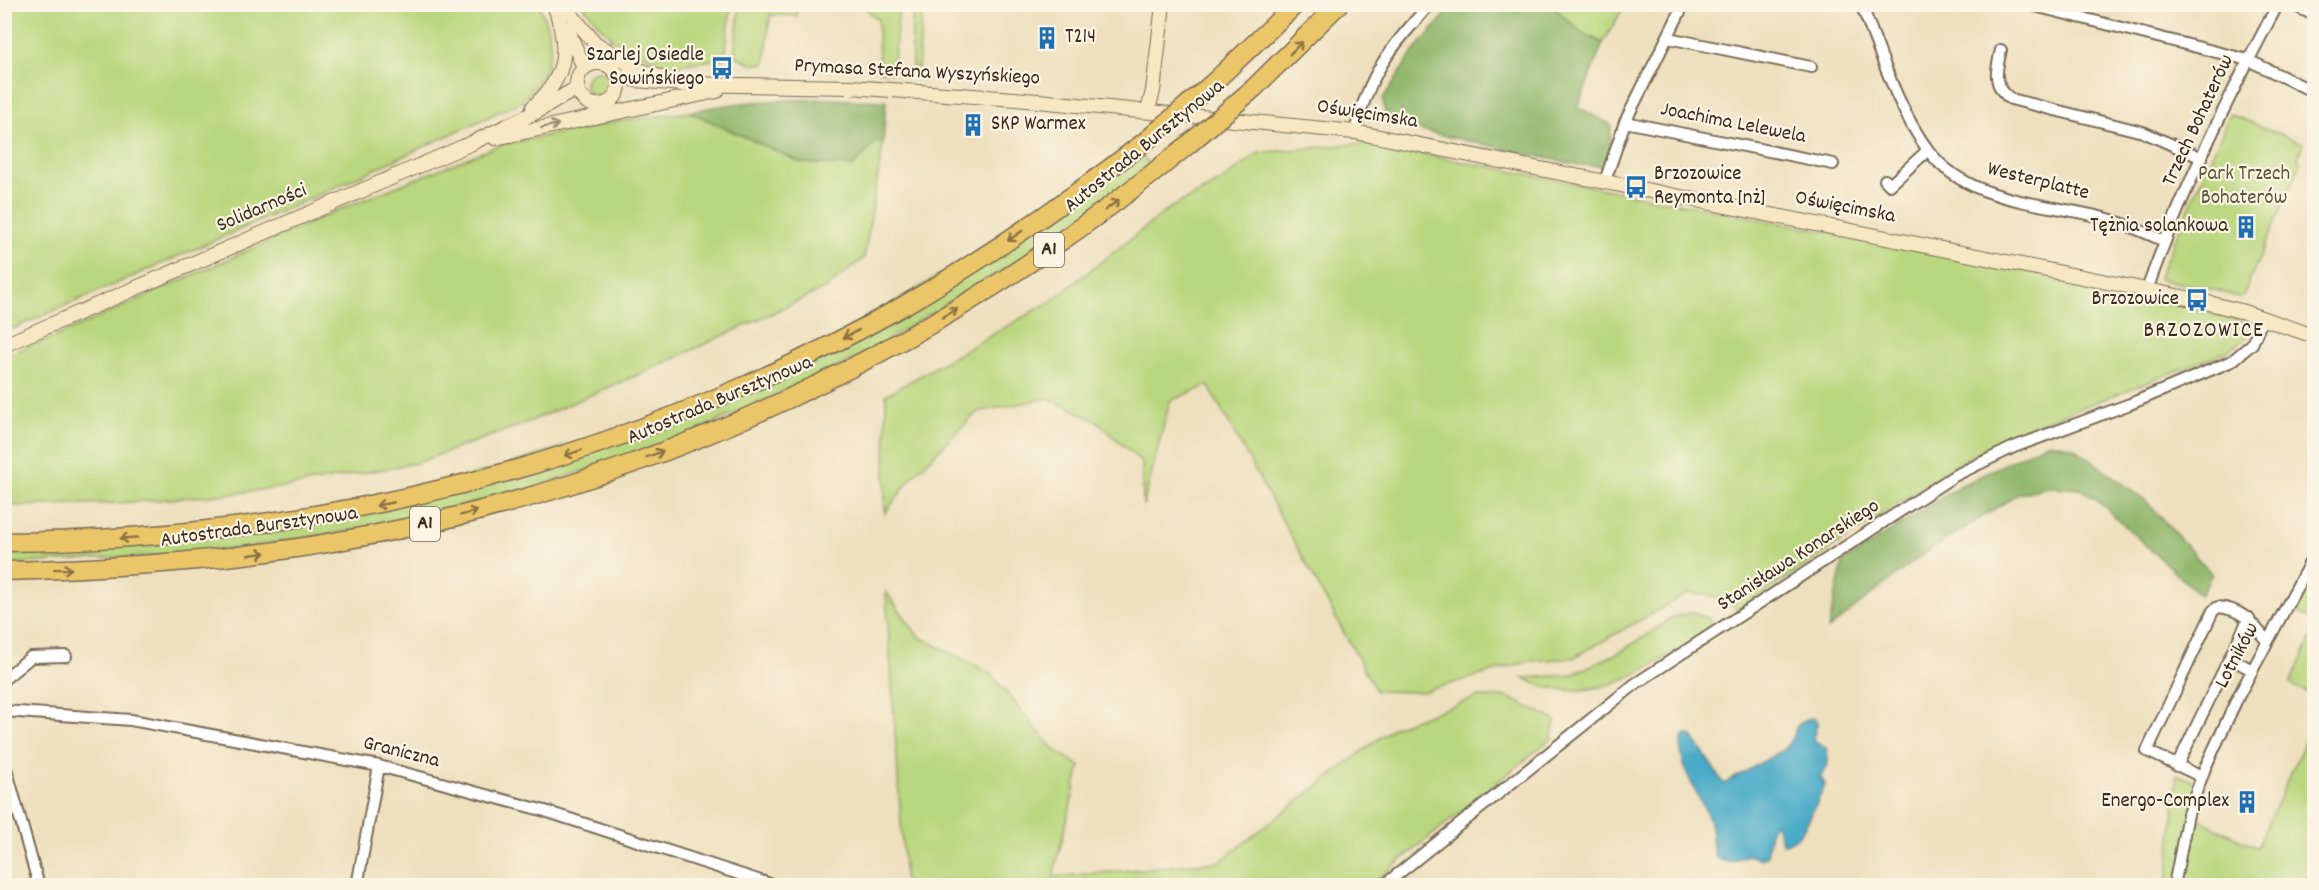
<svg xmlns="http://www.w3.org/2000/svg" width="2319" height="890" viewBox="0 0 2319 890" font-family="Dekko,sans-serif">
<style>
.green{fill:#b9d77e;stroke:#7a804e;stroke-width:1.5}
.forest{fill:#92b86d;stroke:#667146;stroke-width:1.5}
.water{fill:#49abc8;stroke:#426a73;stroke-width:1.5}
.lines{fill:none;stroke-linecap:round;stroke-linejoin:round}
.street-casing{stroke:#7a6a56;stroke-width:14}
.secondary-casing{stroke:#7a6a56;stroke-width:16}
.highway-casing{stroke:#7a6a56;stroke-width:21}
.street{stroke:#fff;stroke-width:10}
.secondary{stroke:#f7e8c3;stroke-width:14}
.highway{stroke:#ebc669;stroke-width:18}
.highway-bridge-casing{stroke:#7a6a56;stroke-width:21;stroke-linecap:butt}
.highway-bridge{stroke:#ebc669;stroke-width:18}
.oneway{stroke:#8a7040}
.oneway2{stroke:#998970}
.labels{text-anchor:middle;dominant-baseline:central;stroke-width:4.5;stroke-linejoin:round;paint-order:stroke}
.shield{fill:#fcf5e5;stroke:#75675a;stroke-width:1.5}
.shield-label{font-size:20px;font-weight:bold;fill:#3b2a1e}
.poi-label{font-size:21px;fill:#3b2a1e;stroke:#fcf5e5;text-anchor:end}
.street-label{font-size:21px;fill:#3b2a1e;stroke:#fcf5e5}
.park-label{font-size:21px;fill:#5a5536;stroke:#fcf5e5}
.neighbourhood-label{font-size:22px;letter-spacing:1.5px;fill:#3b2a1e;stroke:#fcf5e5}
</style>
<rect width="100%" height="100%" fill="#fcf5e5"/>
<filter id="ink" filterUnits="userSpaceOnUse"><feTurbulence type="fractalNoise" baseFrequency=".0167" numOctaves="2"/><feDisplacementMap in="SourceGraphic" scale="12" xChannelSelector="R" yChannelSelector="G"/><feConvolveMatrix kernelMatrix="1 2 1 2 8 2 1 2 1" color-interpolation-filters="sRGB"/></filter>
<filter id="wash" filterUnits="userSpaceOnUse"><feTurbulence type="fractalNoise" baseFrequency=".008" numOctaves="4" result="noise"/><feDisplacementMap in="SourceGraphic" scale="24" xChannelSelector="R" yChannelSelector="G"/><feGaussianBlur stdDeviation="1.35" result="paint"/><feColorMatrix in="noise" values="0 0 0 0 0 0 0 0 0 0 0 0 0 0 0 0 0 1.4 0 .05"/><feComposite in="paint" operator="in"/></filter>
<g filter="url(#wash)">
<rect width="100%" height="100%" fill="#eee0be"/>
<path class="green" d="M5 4 539 5C559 49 552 68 521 102L314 197 5 332Z
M583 5H731L725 58 668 67 609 38 611 35 602 29Z
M740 5H798L797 16 770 15 765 64H752L734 55Z
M862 5H899L893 72 879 71 878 20Z
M912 5H923L918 68 912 67Z
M1551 5H1625L1603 43 1582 33Z
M585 85a14 14 0 1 1 28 0a14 14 0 1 1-28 0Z
M690 112 802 163 853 166 877 141 883 144 864 258 824 289 649 370 521 425 416 463 291 486 222 495 117 503 5 506V355L57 336 338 210 500 145 619 121Z
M2230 114 2303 143 2298 158 2301 163 2242 298 2211 289 2158 279Z
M1365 143 2068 278 2243 321 2248 337 2226 352 2036 425 1962 461 1739 610 1725 598 1688 593 1573 658 1530 661 1422 692 1376 691 1208 385 1170 401 1143 506 1142 463 1097 421 1048 398 977 412 913 476 885 513 886 395 1050 302 1170 208 1222 181 1258 153Z
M1140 153 1151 166 1044 245 859 357 688 435 533 488 375 527 207 553 5 564 4 549 323 522 756 387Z
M2314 568V622L2290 608Z
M886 592 918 636 990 673 1052 748 1080 766 1053 877 1219 862 1394 727 1478 697H1507L1555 720 1551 739 1370 885H905Z
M1694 612 1710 619 1711 630C1652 665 1592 713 1523 678L1571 675 1622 651 1674 617Z
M2314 632V696L2290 684Z
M2314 721V885L2167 886 2177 774 2200 784 2192 816 2257 848Z"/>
<path class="forest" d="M1454 5H1551L1582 33 1603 43 1578 107 1611 125 1609 166 1578 165 1386 123 1383 99 1413 52Z
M825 99 886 101 883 144 876 142 853 166 802 163 690 112C735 101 780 100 825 99Z
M2049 442 2073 447 2145 500 2212 574 2200 595 2099 502 2081 489 2048 487 2018 494 1922 555 1828 629 1843 562 1960 486Z"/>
<path class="water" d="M1813 718 1818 721 1814 735 1815 741 1826 747C1829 760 1830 767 1820 777L1825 784 1824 788C1815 804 1803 844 1783 844L1775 822 1770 831 1767 856 1761 859 1747 855C1730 860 1734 867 1715 857 1711 844 1713 831 1709 819 1700 794 1676 766 1682 738L1687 735 1692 736 1724 784 1783 750C1799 736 1789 723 1813 718Z"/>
</g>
<g filter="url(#ink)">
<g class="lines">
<g class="street-casing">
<path id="street" d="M1861 4C1881 53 1897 108 1928 150 1968 204 2045 202 2104 218 2125 223 2144 232 2164 241
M2027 4 2248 60 2314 92
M2291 4 2314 15
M1668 38 1811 67
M2001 50C1996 70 1992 86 2011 99L2143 132 2202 158
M1625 122 1833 164
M1355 132C1369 73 1390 49 1430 4
M1885 180 1890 185 1928 150
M1605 181 1625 122 1684 4
M2147 290C2181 192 2229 96 2278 4
M2230 658 2252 670
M4 679 31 657 66 656
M4 711 131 720 379 766 545 811 776 886
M4 761 39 886
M2177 766 2249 618
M2202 777 2147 751 2213 611 2218 607C2243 609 2252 623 2267 641
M357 886 379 766
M1383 886 1635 684 1954 476 2014 447 2130 404 2232 361 2252 344 2263 318
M2174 886 2188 814 2205 768 2238 697 2314 555"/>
</g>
<g class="secondary-casing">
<path id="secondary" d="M562 4 595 43 639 70 660 77
M567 28 584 68
M577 84a21 21 0 1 1 42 0a21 21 0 1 1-42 0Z
M618 75 636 80 682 84 850 87 1027 100 1355 132 2197 300 2244 312 2314 336
M533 107C569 75 569 47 554 4
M1148 110 1153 91 1163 4
M495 138 717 91
M4 345 472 143 536 112 577 88"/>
</g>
<g class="highway-casing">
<path id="highway" d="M1213 83 1296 4
M1254 88 1339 4
M4 542C322 539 618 466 896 310 984 260 1067 202 1147 140
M4 571C117 568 228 561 339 541 652 487 945 346 1189 144"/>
</g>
<use href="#street" class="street"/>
<use href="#secondary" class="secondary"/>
<use href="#highway" class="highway"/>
<g class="highway-bridge-casing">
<path id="highway-bridge" d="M1147 140 1213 83
M1189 144 1254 88"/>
</g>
<use href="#highway-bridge" class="highway-bridge"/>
</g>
<defs><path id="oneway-shaft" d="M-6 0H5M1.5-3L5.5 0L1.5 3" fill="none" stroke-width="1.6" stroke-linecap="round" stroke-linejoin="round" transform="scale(1.5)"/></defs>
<g class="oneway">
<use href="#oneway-shaft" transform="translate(1296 48) rotate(-45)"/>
<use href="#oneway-shaft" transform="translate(1112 205) rotate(-37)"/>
<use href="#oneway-shaft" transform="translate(1015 236) rotate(145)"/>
<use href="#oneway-shaft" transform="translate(950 313) rotate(-31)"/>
<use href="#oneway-shaft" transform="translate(851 334) rotate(153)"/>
<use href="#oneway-shaft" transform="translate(573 453) rotate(162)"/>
<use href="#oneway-shaft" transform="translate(655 454) rotate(-20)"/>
<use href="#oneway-shaft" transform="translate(385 504) rotate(169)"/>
<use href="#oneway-shaft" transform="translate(469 513) rotate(-15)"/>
<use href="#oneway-shaft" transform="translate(129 538) rotate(176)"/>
<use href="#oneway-shaft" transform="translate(257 554) rotate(-8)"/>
<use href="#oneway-shaft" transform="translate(63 569) rotate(-1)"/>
</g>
<use class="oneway2" href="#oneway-shaft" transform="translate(550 126) rotate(-12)"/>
</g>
<defs>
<g id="building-bare" transform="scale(1.8)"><path d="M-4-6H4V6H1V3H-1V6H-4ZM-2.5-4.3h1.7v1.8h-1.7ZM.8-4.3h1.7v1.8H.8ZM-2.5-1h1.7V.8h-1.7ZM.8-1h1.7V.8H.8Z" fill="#1f6fb2" stroke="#fcf5e5" stroke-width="2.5" paint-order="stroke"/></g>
<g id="bus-bare" transform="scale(1.8)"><path d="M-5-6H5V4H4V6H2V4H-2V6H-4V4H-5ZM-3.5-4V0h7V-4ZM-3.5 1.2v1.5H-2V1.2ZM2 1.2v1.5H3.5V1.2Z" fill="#1f6fb2" stroke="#fcf5e5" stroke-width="2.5" paint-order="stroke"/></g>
</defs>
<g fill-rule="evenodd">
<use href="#building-bare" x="1047" y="38"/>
<use href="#bus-bare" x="722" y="68"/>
<use href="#building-bare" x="973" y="125"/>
<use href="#bus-bare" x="1636" y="187"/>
<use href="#building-bare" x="2246" y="227"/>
<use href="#bus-bare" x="2197" y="300"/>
<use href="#building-bare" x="2247" y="802"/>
</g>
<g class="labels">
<g class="shield">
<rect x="1034" y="233" width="30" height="34" rx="4.5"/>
<rect x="410" y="507" width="30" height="34" rx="4.5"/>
</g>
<g class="shield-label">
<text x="1049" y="250">A1</text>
<text x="425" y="524">A1</text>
</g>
<g class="poi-label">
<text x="1065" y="38" text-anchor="start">T214</text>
<text x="704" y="56">Szarlej Osiedle<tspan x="704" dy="24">Sowińskiego</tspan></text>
<text x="991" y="125" text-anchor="start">SKP Warmex</text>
<text x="1654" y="175" text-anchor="start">Brzozowice<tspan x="1654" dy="24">Reymonta [nż]</tspan></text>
<text x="2228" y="227">Tężnia solankowa</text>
<text x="2179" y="300">Brzozowice</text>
<text x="2229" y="802">Energo-Complex</text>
</g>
<g class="street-label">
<text transform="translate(917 73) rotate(3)">Prymasa Stefana Wyszyńskiego</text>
<text transform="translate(1367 115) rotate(9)">Oświęcimska</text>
<text transform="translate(2199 121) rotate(-65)">Trzech Bohaterów</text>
<text transform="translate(1733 124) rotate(11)">Joachima Lelewela</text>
<text transform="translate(1145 147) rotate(-39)">Autostrada Bursztynowa</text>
<text transform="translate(2038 182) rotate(14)">Westerplatte</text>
<text transform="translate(1845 208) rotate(11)">Oświęcimska</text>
<text transform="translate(262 209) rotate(-23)">Solidarności</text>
<text transform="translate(720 401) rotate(-23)">Autostrada Bursztynowa</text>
<text transform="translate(259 528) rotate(-8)">Autostrada Bursztynowa</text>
<text transform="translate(1799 556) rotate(-33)">Stanisława Konarskiego</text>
<text transform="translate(2238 656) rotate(-62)">Lotników</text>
<text transform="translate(401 753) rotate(14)">Graniczna</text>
</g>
<g class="park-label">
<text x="2244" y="175">Park Trzech<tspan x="2244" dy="24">Bohaterów</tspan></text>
</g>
<g class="neighbourhood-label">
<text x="2204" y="331">BRZOZOWICE</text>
</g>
</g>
<rect width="2319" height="890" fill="none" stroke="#fcf5e5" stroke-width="24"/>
</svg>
